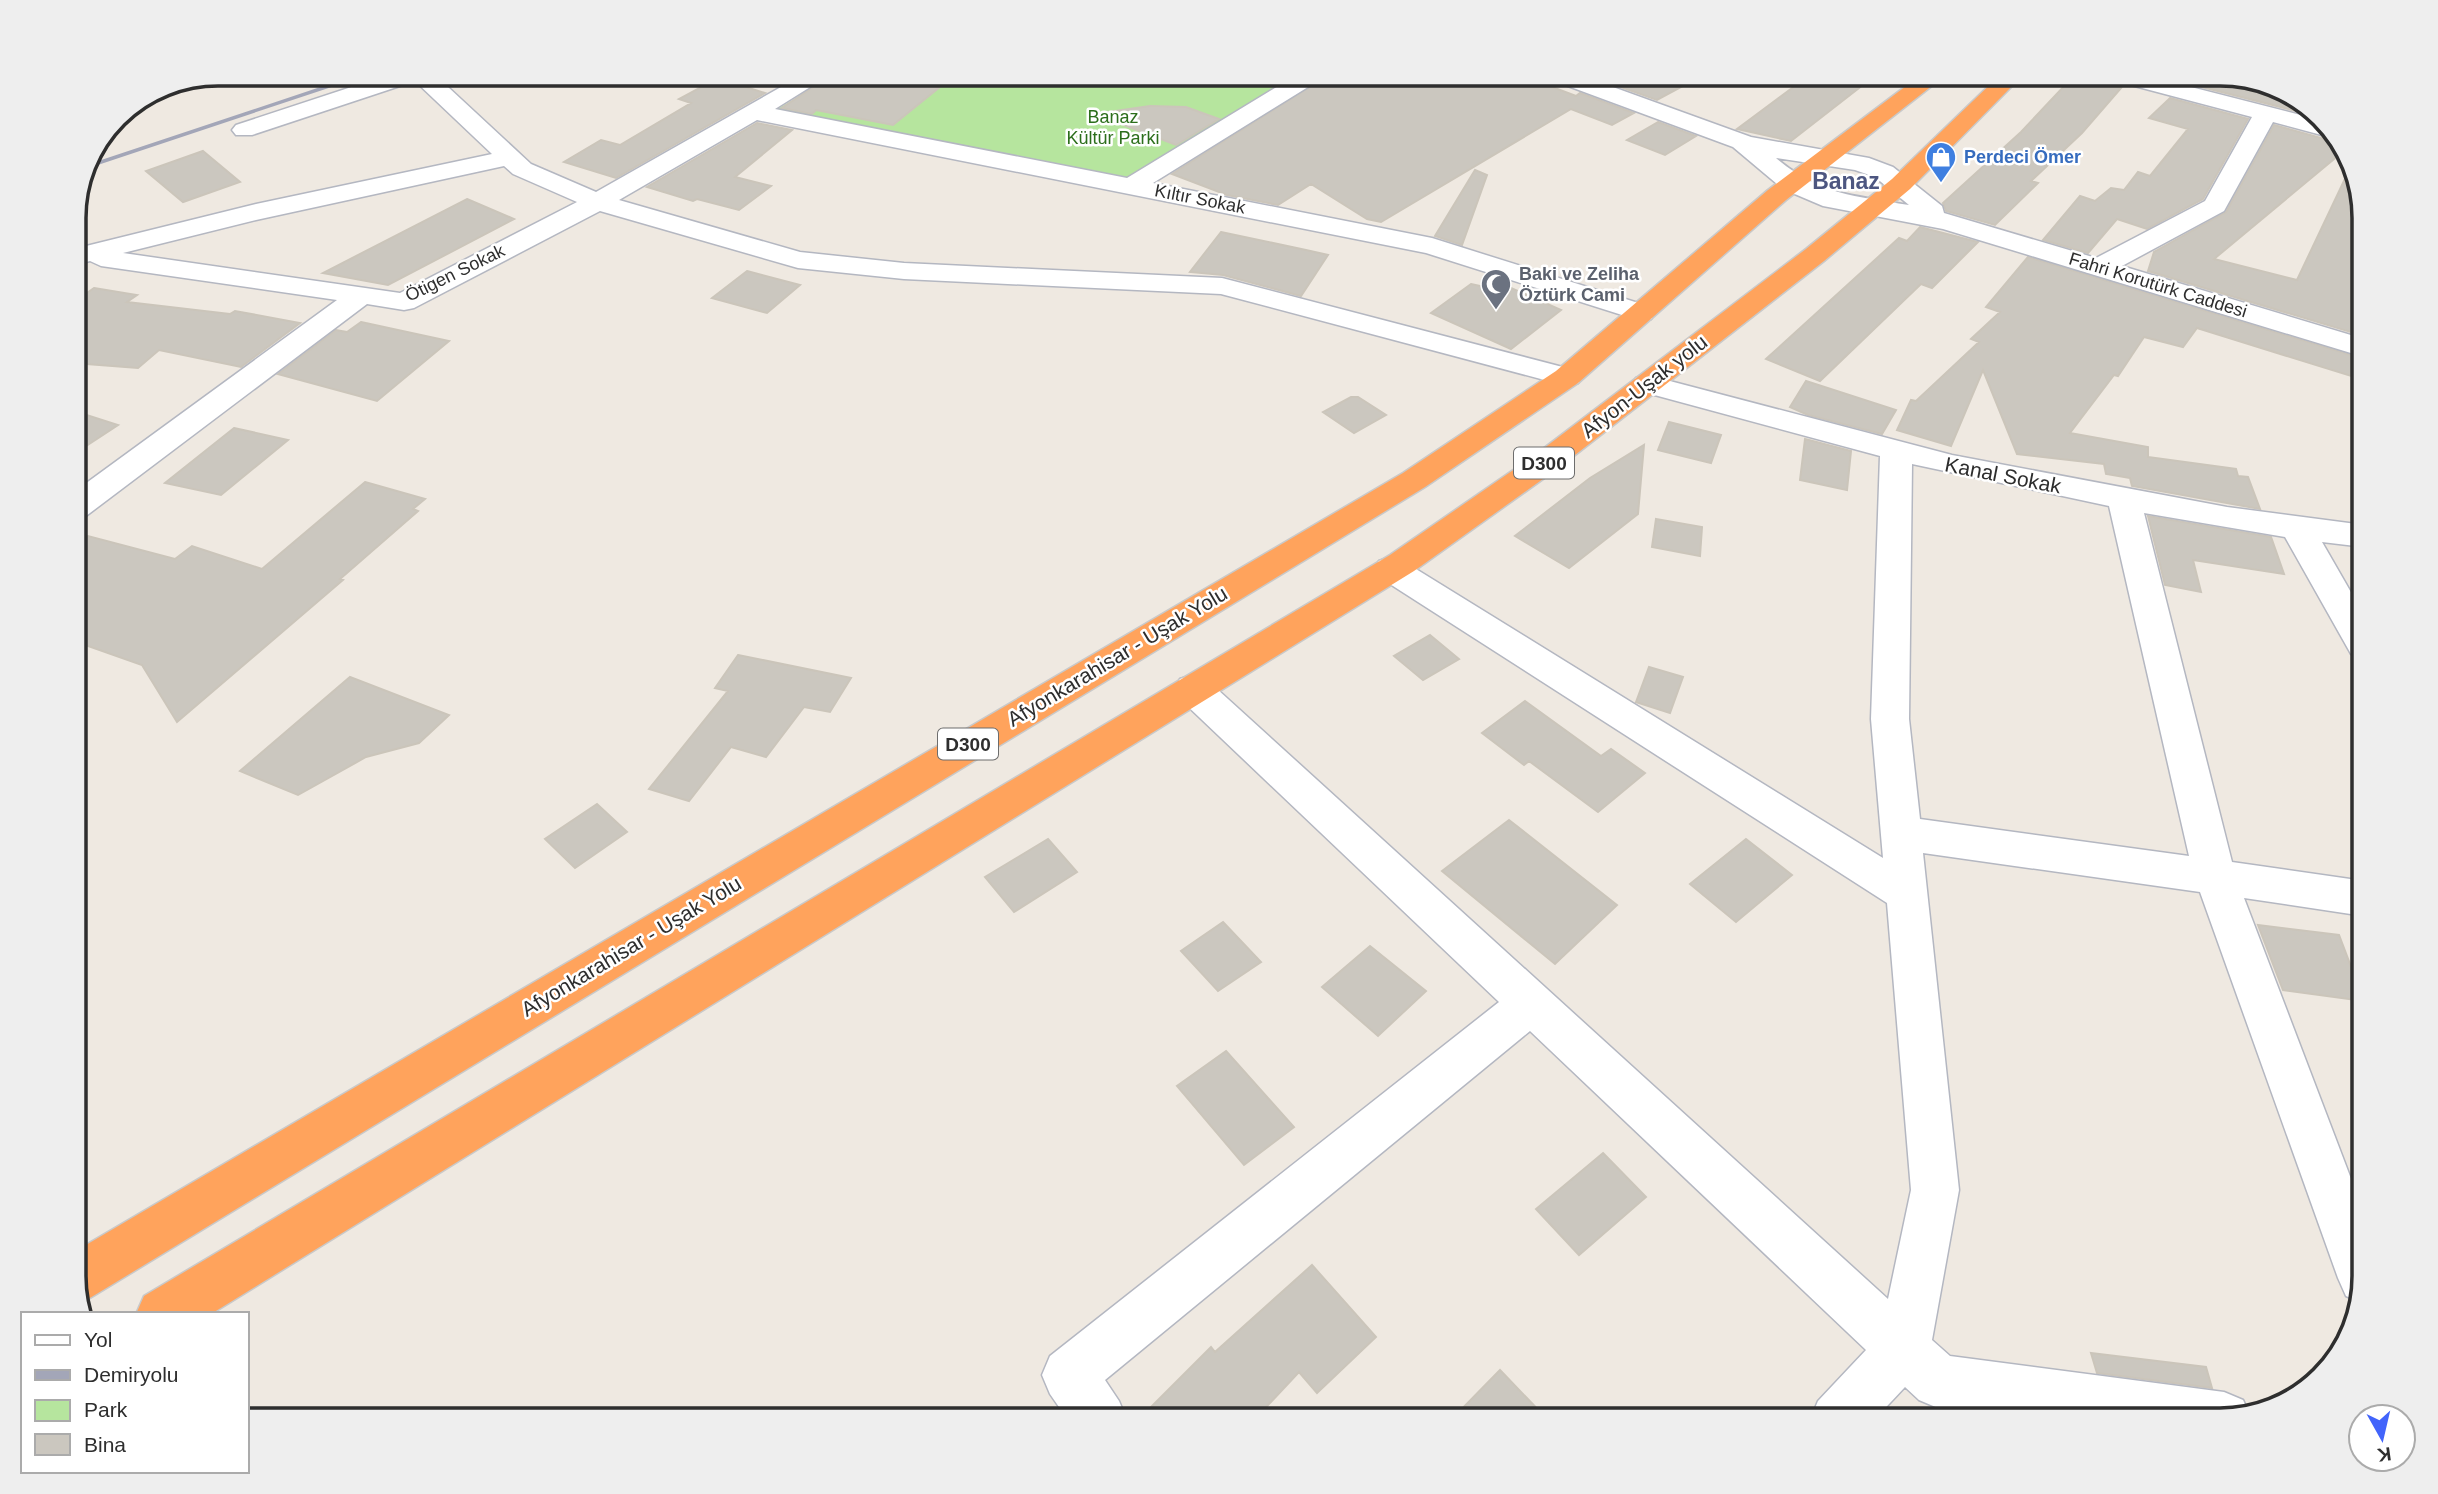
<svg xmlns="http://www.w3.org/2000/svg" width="2438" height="1494" viewBox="0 0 2438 1494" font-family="Helvetica,sans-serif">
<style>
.green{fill:#b6e59e}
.building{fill:#cbc7bf;stroke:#cbc5ba;stroke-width:2}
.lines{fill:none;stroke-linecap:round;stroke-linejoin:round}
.minor-casing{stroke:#b4b7c1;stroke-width:3}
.highway-casing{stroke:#c9c9c9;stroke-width:3}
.minor{fill:#fff;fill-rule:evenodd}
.highway{fill:#ffa35c;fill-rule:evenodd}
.rail{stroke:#a3a6b8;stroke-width:3.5}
.labels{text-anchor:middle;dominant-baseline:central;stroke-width:5;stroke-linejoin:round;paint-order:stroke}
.far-park-label{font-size:18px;fill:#2c6e1b;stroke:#fff}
.far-shop-label{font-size:18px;font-weight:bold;fill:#366cbe;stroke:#fff;text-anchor:start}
.far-street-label{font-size:18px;fill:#2e2e2e;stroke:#fff}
.far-worship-label{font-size:18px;font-weight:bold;fill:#5b616d;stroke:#fff;text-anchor:start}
.shield{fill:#fff;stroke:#6d6d6d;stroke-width:2}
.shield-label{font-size:19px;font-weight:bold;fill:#2e2e2e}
.street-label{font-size:21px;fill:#2e2e2e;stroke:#fff}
.far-district-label{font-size:23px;font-weight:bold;fill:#4d5680;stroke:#fff}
.rim{fill:none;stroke:#2e2e2e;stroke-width:3.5}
</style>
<rect width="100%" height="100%" fill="#efe9e1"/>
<path class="green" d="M838 74H1310L1128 185 767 115Z"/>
<path class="building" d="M833 74H956L893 125 816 110 812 114 782 108Z
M1330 74H1518L1576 96 1580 93 1634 113 1612 125 1571 109 1381 222 1367 219 1311 184 1278 205 1227 195 1172 174Z
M1617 74H1705L1657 100 1604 81Z
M1811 74H1877L1791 141 1737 129Z
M2196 74H2220L2293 93 2316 116 2186 83Z
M718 78 765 93 616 178 564 162 601 140 620 145 691 103 679 99Z
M2092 81 2121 88 2082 133 2031 181 2038 183 1995 225 1946 211 1943 203 2021 132 2068 82Z
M2170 98 2248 119 2203 199 2147 229 2117 219 2088 253 2043 240 2080 196 2095 201 2111 188 2124 190 2138 172 2150 176 2188 129 2149 118Z
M1150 106 1186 107 1219 119 1176 145 1095 114Z
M1658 122 1696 136 1665 155 1627 140Z
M757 123 792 130 735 177 771 186 739 210 697 199 693 201 647 187Z
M2274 125 2328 140 2337 138 2346 149 2214 259 2297 280 2351 166 2364 209V336L2148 271 2154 252 2226 212Z
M203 151 240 182 183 202 146 171Z
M1475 170 1487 175 1462 245 1435 236Z
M467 199 514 219 388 285 323 273Z
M1920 227 1978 242 1932 288 1921 284 1820 381 1766 359 1899 238 1907 241Z
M1221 232 1306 250 1328 255 1301 296 1223 275 1190 272Z
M2028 257 2364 359V380L2197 328 2183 347 2144 337 2118 376 2114 375 2070 433 2148 447V457L2236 469 2238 476 2248 477 2260 509 2132 486 2130 478 2106 474 2104 464 2017 454 1983 370 1951 446 1897 430 1911 400 1916 401 1979 342 1971 339 2000 312 1986 307Z
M747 271 800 285 767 313 712 298Z
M1471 284 1507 292 1509 287 1561 310 1511 349 1431 313Z
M94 288 137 295 127 302 230 314 235 311 300 323 241 367 159 350 138 368 74 363V302Z
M361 322 449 341 377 401 278 374 336 330 347 332Z
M1806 381 1896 410 1882 434 1808 415 1790 407Z
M1351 397H1358L1386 415 1354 433 1323 412Z
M74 411 118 425 74 454Z
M1669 422 1721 435 1711 463 1658 450Z
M234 428 288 440 221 495 165 483Z
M1805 439 1851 451 1847 490 1800 480Z
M1644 445 1638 514 1569 568 1515 536 1590 478Z
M365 482 425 499 413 509 418 511 340 579 343 580 177 722 142 665 74 641V547L88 536 175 559 192 546 262 569Z
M2148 516 2271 537 2284 574 2193 560 2201 592 2165 585Z
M1656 519 1702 527 1700 556 1652 547Z
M1430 635 1459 659 1423 680 1394 656Z
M738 655 851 678 830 712 804 707 766 757 731 747 689 801 649 789 728 691 715 688Z
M1649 667 1683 677 1670 713 1636 702Z
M350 677 449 715 419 743 366 757 298 795 240 771Z
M1525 701 1601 756 1611 749 1645 773 1598 812 1529 761 1524 765 1482 733Z
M597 804 627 832 575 868 545 839Z
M1509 820 1617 905 1555 964 1442 871Z
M1048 839 1077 872 1014 912 985 877Z
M1746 839 1792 875 1736 922 1690 884Z
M1223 922 1261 962 1218 991 1181 951Z
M2258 925 2339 935 2364 1001 2283 990Z
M1370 946 1426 991 1378 1036 1322 987Z
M1226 1051 1294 1127 1244 1165 1177 1086Z
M1603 1153 1646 1197 1579 1255 1536 1209Z
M1312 1265 1376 1337 1317 1393 1299 1372 1254 1420H1138L1211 1347 1215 1352Z
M2091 1353 2206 1367 2212 1388 2097 1373Z
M1500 1370 1548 1420H1451Z"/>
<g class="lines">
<g class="minor-casing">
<path id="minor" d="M391 74H434L531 164 596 192 804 74H831L775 109 1127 178 1298 74H1324L1321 79 1153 183 1432 238 1651 307 1655 313 1651 319 1641 321 1426 253 757 120 619 200 800 252 904 263 1222 278 1578 371 1582 377 1578 383 1567 386 1221 294 904 279 798 268 600 211 414 308 404 310 367 304 86 516 74 519V492L337 300 101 266 90 261 74 265V249L256 204 492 154 415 81 252 135H236L232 130 236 125ZM504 166 513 174 577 202 400 293 123 253 256 220Z
M1546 74H1577L1751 137 1869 158 1893 167 1942 206 1944 213 2096 258 2205 201 2252 117 2108 79 2105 74H2140L2320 120 2335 136 2329 137 2273 122 2224 211 2122 266 2364 339V357L1943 229 1823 206 1783 189 1733 147 1549 79ZM1776 158 1855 170 1875 177 1909 205C1852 195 1822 196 1776 158Z
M1647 375 1952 455 2227 507 2364 525V547L2322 542 2364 615V658L2351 654 2285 537 2144 513 2232 862 2364 881V916L2244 898 2364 1213V1276L2358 1301 2346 1296 2338 1278 2200 892 1923 853 1959 1190 1932 1340 1950 1356 2224 1392 2243 1400 2249 1413 2220 1420H2033L1938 1408 1919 1400 1905 1387 1874 1420H1810L1818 1401 1866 1350 1530 1031 1105 1380 1119 1401 1127 1420H1068L1050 1394 1042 1375 1050 1356 1499 1002 1180 699 1174 689 1180 679 1193 675 1206 679 1888 1299 1911 1190 1887 903 1379 577 1374 569 1379 561 1391 557 1403 561 1883 858 1871 719 1880 456 1636 390 1632 384 1636 378ZM1912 464 2109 506 2189 856 1920 819 1909 719Z"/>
</g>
<g class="highway-casing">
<path id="highway" d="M1922 74H1947L1786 200 1578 383 1425 487 80 1304 74 1285V1252L1403 473 1556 371 1768 190Z
M2001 74H2024L1910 189 1824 261 1557 469 1414 571 211 1314H136L144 1296 1390 555 1535 455 1806 249 1892 179Z"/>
</g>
<use href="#minor" class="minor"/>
<use href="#highway" class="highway"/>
<path class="rail" d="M83 168 365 74"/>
</g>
<defs>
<g id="shop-pin" transform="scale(1.575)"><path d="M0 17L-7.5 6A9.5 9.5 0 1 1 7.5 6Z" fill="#3f7fe0" stroke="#fff"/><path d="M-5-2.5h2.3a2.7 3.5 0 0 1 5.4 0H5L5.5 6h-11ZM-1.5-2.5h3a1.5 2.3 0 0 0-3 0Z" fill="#fff"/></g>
<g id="mosque-pin" transform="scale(1.575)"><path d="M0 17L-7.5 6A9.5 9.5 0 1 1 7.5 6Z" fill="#6b7280" stroke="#fff"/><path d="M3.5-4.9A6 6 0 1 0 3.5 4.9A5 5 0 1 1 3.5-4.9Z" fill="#fff"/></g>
</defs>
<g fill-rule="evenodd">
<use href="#shop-pin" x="1941" y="157"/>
<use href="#mosque-pin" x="1496" y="284"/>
</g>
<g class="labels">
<g class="far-park-label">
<text x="1113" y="117">Banaz<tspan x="1113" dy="21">Kültür Parki</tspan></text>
</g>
<g class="far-shop-label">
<text x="1964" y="157">Perdeci Ömer</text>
</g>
<g class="far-street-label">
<text transform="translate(1200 199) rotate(11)">Kıltır Sokak</text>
<text transform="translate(455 273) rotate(-26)">Ötigen Sokak</text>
<text transform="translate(2158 285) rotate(17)">Fahri Korutürk Caddesi</text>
</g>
<g class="far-worship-label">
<text x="1519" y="274">Baki ve Zeliha<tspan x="1519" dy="21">Öztürk Cami</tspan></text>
</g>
<g class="shield">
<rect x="1514" y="447.5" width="60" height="31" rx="5"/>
<rect x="938" y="728.5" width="60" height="31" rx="5"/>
</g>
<g class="shield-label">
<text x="1544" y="463">D300</text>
<text x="968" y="744">D300</text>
</g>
<g class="street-label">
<text transform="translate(1644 386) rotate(-38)">Afyon-Uşak yolu</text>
<text transform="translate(2003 475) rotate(11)">Kanal Sokak</text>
<text transform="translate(1117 656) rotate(-31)">Afyonkarahisar - Uşak Yolu</text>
<text transform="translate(631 946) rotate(-31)">Afyonkarahisar - Uşak Yolu</text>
</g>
<g class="far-district-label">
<text x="1846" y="181">Banaz</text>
</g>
</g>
<path d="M0 0H2438V1494H0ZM218 86H2220A132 132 0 0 1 2352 218V1276A132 132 0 0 1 2220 1408H218A132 132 0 0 1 86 1276V218A132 132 0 0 1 218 86Z" fill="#eee" fill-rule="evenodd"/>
<path class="rim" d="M218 86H2220A132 132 0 0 1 2352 218V1276A132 132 0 0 1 2220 1408H218A132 132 0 0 1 86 1276V218A132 132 0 0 1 218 86Z"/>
<rect x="21" y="1312" width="228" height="161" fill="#ffffff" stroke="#ababab" stroke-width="2"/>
<rect x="35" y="1335" width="35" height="10" fill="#ffffff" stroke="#ababab" stroke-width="2"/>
<text x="84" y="1347" font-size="21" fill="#2e2e2e">Yol</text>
<rect x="35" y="1370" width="35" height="10" fill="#a3a6b8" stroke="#ababab" stroke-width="2"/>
<text x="84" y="1382" font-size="21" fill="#2e2e2e">Demiryolu</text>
<rect x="35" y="1400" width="35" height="21" fill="#b6e59e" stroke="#ababab" stroke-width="2"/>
<text x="84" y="1417" font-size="21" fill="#2e2e2e">Park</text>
<rect x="35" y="1434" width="35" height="21" fill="#cbc7bf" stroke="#ababab" stroke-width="2"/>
<text x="84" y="1452" font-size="21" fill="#2e2e2e">Bina</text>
<g transform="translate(2382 1438) rotate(172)"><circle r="33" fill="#ffffff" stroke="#ababab" stroke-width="2"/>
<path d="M0-5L12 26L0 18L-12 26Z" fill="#4264fb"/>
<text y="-10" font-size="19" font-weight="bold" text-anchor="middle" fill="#2e2e2e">K</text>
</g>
</svg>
